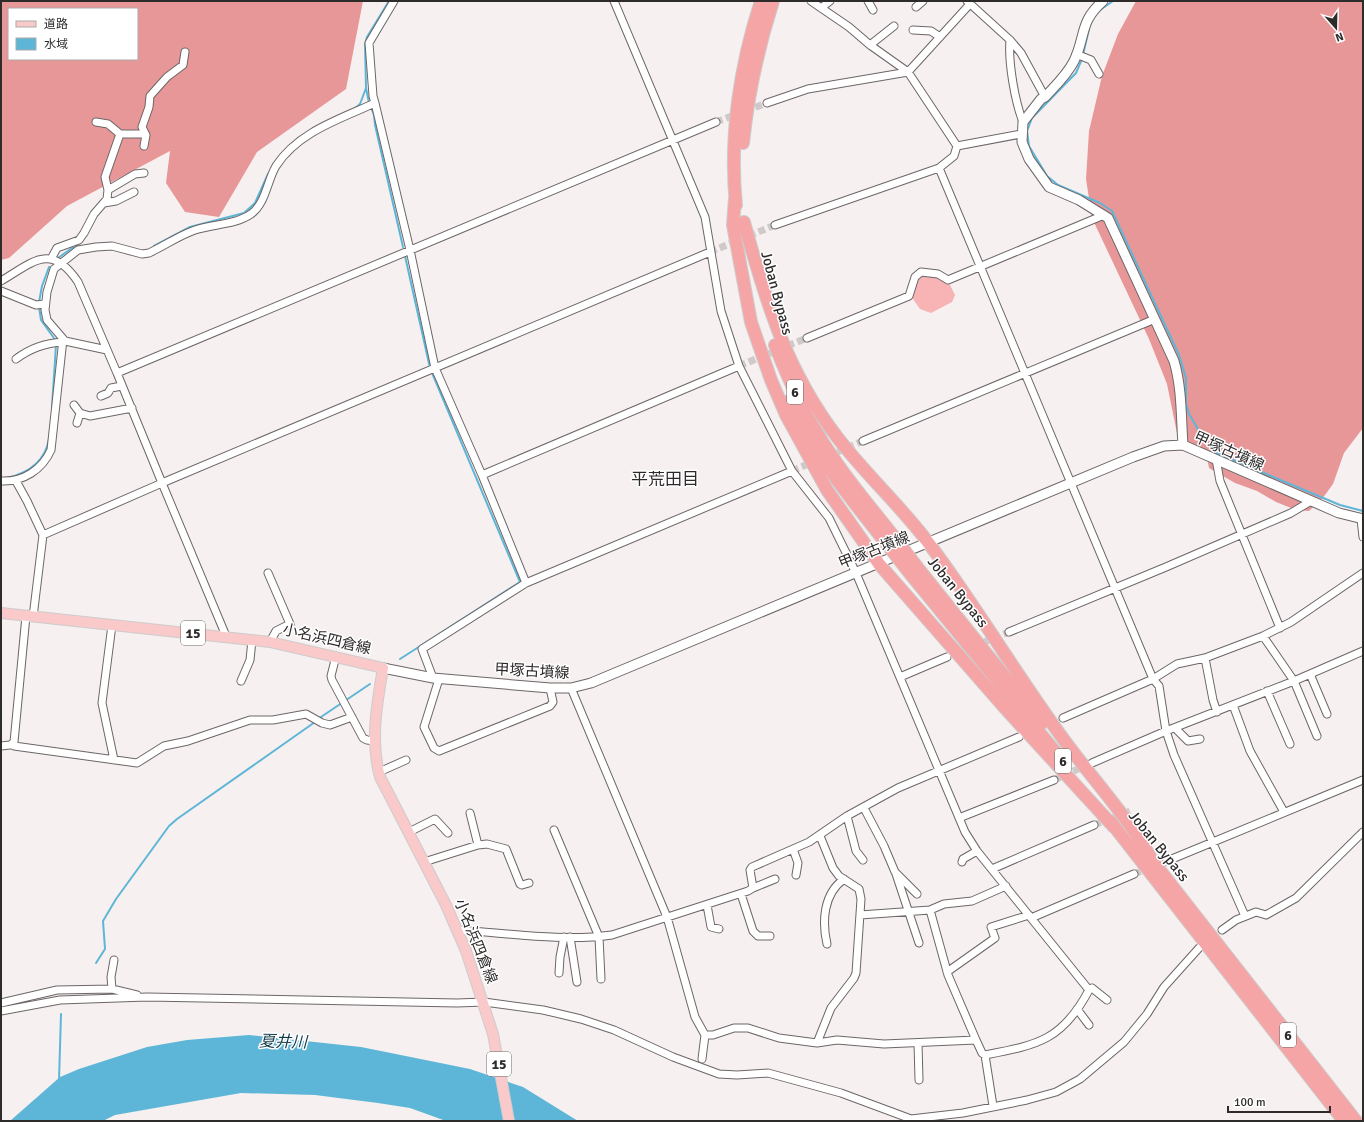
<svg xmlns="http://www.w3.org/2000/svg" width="1364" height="1122" viewBox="0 0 1364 1122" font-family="Signika,'Noto Sans JP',sans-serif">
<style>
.green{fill:#f8b3b4}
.forest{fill:#e89799;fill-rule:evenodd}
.water{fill:#5db6d7}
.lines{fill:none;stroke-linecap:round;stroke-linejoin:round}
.stream{stroke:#5db6d7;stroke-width:2}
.street-tunnel{stroke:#cfc9c9;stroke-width:7;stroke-dasharray:7 3.5;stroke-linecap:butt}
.street-casing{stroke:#6d6666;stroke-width:9}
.secondary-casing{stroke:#6d6666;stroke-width:11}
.primary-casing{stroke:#cdcccc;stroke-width:12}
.highway-casing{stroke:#cdcccc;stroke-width:14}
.street{stroke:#fff;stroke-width:7}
.secondary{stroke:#fff;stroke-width:9}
.primary{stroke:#fac9ca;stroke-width:10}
.highway{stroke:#f6a5a7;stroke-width:12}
.highway-bridge-casing{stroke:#cdcccc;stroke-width:14;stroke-linecap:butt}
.highway-bridge{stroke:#f6a5a7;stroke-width:12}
.labels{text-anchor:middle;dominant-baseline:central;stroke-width:3;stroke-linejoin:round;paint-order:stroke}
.shield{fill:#fff;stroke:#6d6b6b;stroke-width:1}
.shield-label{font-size:14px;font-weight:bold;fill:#2e2b2b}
.street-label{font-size:15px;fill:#2e2b2b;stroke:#fff}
.water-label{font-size:16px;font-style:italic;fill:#113a48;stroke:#fff}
.quarter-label{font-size:17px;fill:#2f2a2a;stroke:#fff}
</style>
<rect width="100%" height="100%" fill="#f7f0f0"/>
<path class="green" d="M932 274 949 283 955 295 952 302 931 313 920 309 913 299 914 287 920 275Z"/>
<path class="forest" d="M1 1H363L346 89 257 152 219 217 185 212 166 183 170 151 67 206 9 258 1 260ZM9 9H137V59H9Z
M1136 1H1363V428L1344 453 1333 484 1322 499 1309 511 1296 510 1276 502 1257 491 1235 483 1209 468 1207 457 1182 450 1178 438 1167 384 1149 339 1092 218 1086 179 1089 131 1102 76 1118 34Z"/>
<path class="water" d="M249 1035 361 1047 470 1069 523 1087 578 1121H446L410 1108 378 1103 315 1095 241 1093 115 1115 103 1121H10L60 1077 79 1069 147 1047 187 1040Z"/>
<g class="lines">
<path class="stream" d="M1100 10 1113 1
M1089 29 1082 59 1076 73 1032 118 1027 131 1029 146 1047 176 1058 185 1100 203 1112 211 1179 355 1186 378V404L1189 414 1205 441 1214 452 1340 505 1363 511
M369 103 366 88 365 44 367 37 389 1
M371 107 374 115 375 125 403 247
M354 109 360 104 366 88
M154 246 190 227 244 213 255 203 268 174
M58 258 72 248 78 247
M39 302 42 286 49 267
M39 307 41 320 56 341
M52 407 56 345
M7 478C29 473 45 462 49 439
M400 659 520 582 430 368 405 256
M318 719 370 684
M96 963 105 949 103 921 116 899 169 826 177 819 315 722
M59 1081 61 1014"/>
<path class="street-tunnel" d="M716 122 767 103
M710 252 775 225
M739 366 807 338
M828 456 863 441
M792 471 815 461
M955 654 1009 632
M1054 780 1087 765
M1094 825 1133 810
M1134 874 1167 861"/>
<g class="street-casing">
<path id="street" d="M614 1 705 217 721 311 739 366 792 471 829 518 856 573 965 832 977 851 1031 918 1134 874
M811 1 849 27 870 45 908 72 957 146
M868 1 873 10
M967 1 1010 40C1008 62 1015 102 1023 122
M916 7 923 1
M821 8 830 1
M913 30 931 31 940 37
M1010 40 1021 53 1045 97
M870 45 894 26
M1076 54 1091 60 1099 74
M375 103 410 250 435 368 482 475 526 583
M767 103 808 89 908 72 970 4
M96 122 108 124 120 134
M144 146 146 135 142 127 149 107 150 96 167 77 183 65 185 52
M939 168 1153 679 1063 718
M108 190 135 174 144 173
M104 203 116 201 134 192
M775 225 939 168 954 156 957 146 1021 134
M51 259 57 248 79 240 84 233 94 214 107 199 108 190 105 177 120 134H144
M1 281C33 262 51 242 78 282L117 373 716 122
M1 291 36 305 45 304
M807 338 909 296 915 277 921 272 938 274 948 280 1104 215
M107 350 65 341 47 320 45 310 47 292 54 269 78 250 96 247 112 246 142 254 149 253C164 246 180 235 195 230 213 224 235 225 251 214 266 203 267 181 276 166 298 132 340 119 375 103L373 96 369 43 394 1
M16 359C29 349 46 343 63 342
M101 396 108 393 111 388 122 386
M74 405 80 413 90 416 132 408
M77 423 80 413
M863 441 1155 319
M1216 459 1220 481 1280 628
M482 475 739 366
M1 481C23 482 42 470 51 450L63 339
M16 481 27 501 43 535 33 617
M1361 519 1363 537
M43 535 162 483 117 373
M268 573 290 624 276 631 270 642
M112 625 102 703 114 760
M1009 632 1166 567 1291 513 1311 501
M226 636 162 483 710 252
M336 656 331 676 332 680 363 738 367 740 375 741
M1205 658 1213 700 1217 712
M1310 674 1327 714
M900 677 947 657
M433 678 422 649 526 583 792 471
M439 679 424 727 434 748 439 751 550 706 553 702 550 688
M241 681 250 660 252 640
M571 688 667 917 695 1017 705 1035H713L734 1028H748L779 1038 817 1043 837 1040 884 1044 976 1040 982 1053 985 1055C1037 1045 1062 1041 1089 990L1031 918
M1267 691 1290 744
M1233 705 1250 751 1284 812
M1175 728 1188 741 1200 739
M1317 736 1294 681 1363 651
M12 744 14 746 137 763 164 746 188 741 250 720H273L306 714 322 723 330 725 352 717
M1 746 10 745 14 742 26 616
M1092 763 1166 731 1294 681 1263 636
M379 772 406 760
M864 808 884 846 895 872 917 894
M470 813 478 845
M847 816 856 851 863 860
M959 818 1054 780
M554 830 599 937 601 979
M409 832 435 819 448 833
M793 849 798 863 796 875
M1167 861 1363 780
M424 862 478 845 487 844 506 849 520 884 522 885 529 883
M962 862 963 859 977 851
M992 869 1094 825
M896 874 919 943
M753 888 775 879
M741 894 753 931 758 936H770
M707 905 711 927 719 929
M860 915 930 910
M1245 916 1174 755 1166 731 1159 686 1153 679 1177 664 1205 658 1263 636 1291 622 1363 573
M458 930C508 933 562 942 612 935L748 891 753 888 750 870 752 867 809 842 847 816 898 788 1019 737
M1222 930 1236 920 1256 912 1266 915 1296 898 1363 832
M570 937 577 982
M827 944C822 922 823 894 844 879
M947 972 995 938 991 927 1029 915
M559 973 560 957 564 937
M1092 988 1107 1000
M112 989 111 977 114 960
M1 1003 57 990 112 989 137 995
M1077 1009 1089 1025
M1 1011 60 1000 147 997 457 1003 484 1002 543 1010 581 1019 614 1030 673 1057 719 1074 737 1075 768 1073 841 1093 911 1119 963 1113 1027 1100 1056 1092 1080 1079 1124 1042 1147 1014 1164 987 1199 948
M976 1040 948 975 930 910 944 904 972 901 1006 886
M817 1043 831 1008 854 978 856 973 861 899 859 889 839 876 833 868 820 836
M918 1043 919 1080
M985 1055 993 1106
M702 1059 705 1035"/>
</g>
<g class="secondary-casing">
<path id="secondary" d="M1103 1C1079 22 1086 36 1074 61 1067 75 1056 85 1045 97L1041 99 1023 122 1022 142 1029 159 1049 187 1079 200 1108 218 1174 361C1182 388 1181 417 1183 445
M383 668 433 678 550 688H571L591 683 1133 457 1164 446 1183 445 1339 513 1363 519"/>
</g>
<g class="primary-casing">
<path id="primary" d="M1 613 270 642 383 668C377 703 370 741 380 777L446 905 466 951 493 1034 509 1121"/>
</g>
<g class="highway-casing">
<path id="highway" d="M743 143C748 94 758 48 773 1
M735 198 733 225 751 322 771 380 786 415 827 490 879 564 1004 707 1114 827
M736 205C729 137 740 65 761 1
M744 222C766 302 786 370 837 437 866 475 902 507 930 545 977 608 1017 676 1064 740 1094 781 1130 819 1155 865
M775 345C790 384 808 422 832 456 851 485 874 511 895 538
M789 401C813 453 851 499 886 543
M917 567 1042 723
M908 571 1057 754
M1110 821 1344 1121
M1151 859 1356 1121"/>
</g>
<use href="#street" class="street"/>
<use href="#secondary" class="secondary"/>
<use href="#primary" class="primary"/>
<use href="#highway" class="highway"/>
<g class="highway-bridge-casing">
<path id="highway-bridge" d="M895 538 917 567
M886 543 908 571"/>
</g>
<use href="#highway-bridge" class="highway-bridge"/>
</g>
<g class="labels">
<g class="shield">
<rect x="787" y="380" width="16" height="24" rx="3"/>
<rect x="181" y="621" width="24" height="24" rx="3"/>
<rect x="1055" y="749" width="16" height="24" rx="3"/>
<rect x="1280" y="1023" width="16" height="24" rx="3"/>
<rect x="487" y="1052" width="24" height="24" rx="3"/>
</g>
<g class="shield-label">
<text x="795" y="392">6</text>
<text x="193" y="633">15</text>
<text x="1063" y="761">6</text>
<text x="1288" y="1035">6</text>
<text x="499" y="1064">15</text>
</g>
<g class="street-label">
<text transform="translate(777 293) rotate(75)">Joban Bypass</text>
<text transform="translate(1229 451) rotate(24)">甲塚古墳線</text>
<text transform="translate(874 550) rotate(-22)">甲塚古墳線</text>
<text transform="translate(958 592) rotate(51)">Joban Bypass</text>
<text transform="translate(327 639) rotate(13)">小名浜四倉線</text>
<text transform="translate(532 671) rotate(3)">甲塚古墳線</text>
<text transform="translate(1159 846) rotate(51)">Joban Bypass</text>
<text transform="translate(476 941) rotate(68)">小名浜四倉線</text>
</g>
<g class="water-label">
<text transform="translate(283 1042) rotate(1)">夏井川</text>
</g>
<g class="quarter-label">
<text x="665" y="479">平荒田目</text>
</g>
</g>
<rect width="1364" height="1122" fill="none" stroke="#2e2b2b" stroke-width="4"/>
<rect x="8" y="8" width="130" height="52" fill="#ffffff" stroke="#abaaaa"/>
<rect x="16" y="21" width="20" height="6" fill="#fac9ca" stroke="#abaaaa"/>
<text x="44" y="28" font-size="12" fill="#2e2b2b">道路</text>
<rect x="16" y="38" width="20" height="12" fill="#5db6d7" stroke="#abaaaa"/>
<text x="44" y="48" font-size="12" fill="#2e2b2b">水域</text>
<g transform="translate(1336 28) rotate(160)" stroke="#ffffff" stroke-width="3" paint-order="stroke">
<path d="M0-3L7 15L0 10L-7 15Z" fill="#2e2b2b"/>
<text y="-6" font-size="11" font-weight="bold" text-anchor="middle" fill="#2e2b2b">N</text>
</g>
<path d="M1228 1106v6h102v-6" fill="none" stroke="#2e2b2b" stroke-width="2"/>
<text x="1234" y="1106" font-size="12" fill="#2e2b2b" stroke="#ffffff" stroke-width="3" paint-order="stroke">100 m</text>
</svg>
